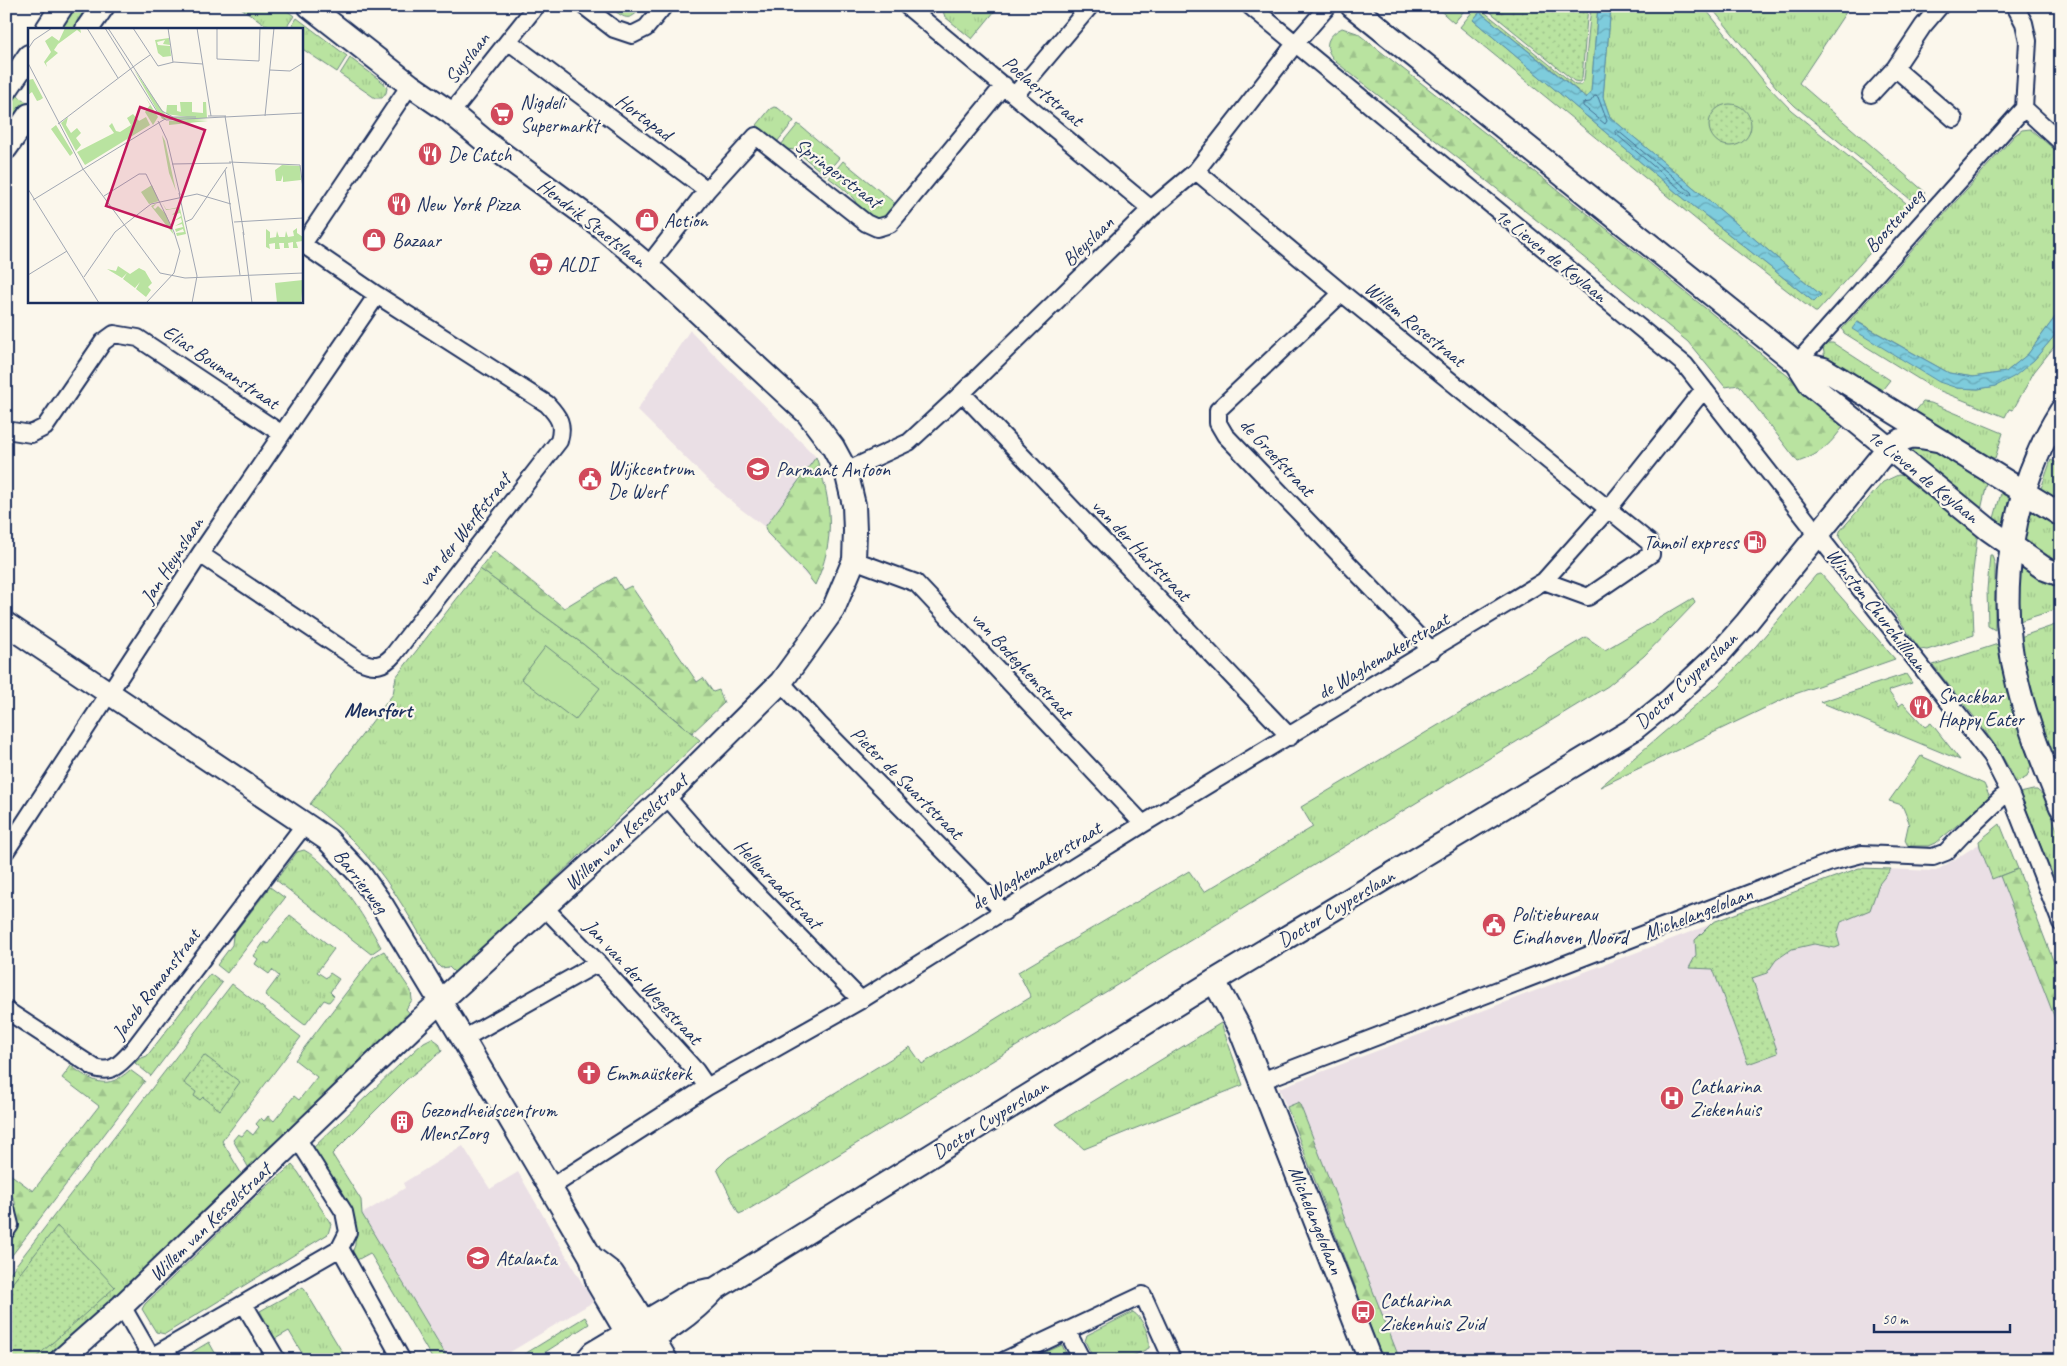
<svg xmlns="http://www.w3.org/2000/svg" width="2067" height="1366" viewBox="0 0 2067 1366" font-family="Caveat,sans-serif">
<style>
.built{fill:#eadfe5}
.grass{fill:url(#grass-tufts);stroke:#6a897f}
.forest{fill:url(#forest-firs);stroke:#6a897f}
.park{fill:url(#park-dots);stroke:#6a897f}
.garden{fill:#b9e3a0;stroke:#6a897f}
.water{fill:url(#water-waves);stroke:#568daa}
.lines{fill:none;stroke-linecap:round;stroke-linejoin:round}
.shore{stroke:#436e90;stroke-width:1}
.street-casing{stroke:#1b2f5e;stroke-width:20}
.secondary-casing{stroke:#1b2f5e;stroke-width:26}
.street{stroke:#fbf7ec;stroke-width:16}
.secondary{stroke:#fbf7ec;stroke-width:22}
.labels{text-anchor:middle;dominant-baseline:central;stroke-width:4.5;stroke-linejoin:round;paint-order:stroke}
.street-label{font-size:20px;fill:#1b2f5e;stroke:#fbf7ec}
.poi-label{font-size:20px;fill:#1b2f5e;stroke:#fbf7ec;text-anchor:start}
.neighbourhood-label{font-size:21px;font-weight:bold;fill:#1b2f5e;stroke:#fbf7ec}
.inset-road{fill:none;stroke:#a1a7b3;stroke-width:1}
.view{fill:#c2185b;fill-opacity:0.15;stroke:#c2185b;stroke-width:2.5}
.inset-edge{fill:none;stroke:#1b2f5e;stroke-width:2.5}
</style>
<defs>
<pattern id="grass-tufts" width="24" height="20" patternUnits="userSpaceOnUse" patternTransform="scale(1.25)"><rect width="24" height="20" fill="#b9e3a0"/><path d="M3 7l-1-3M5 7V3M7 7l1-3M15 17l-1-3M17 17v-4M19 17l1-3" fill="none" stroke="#9ec38c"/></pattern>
<pattern id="forest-firs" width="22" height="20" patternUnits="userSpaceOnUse" patternTransform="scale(1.25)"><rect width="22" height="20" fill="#b9e3a0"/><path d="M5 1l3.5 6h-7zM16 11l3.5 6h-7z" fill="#9ec38c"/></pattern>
<pattern id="park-dots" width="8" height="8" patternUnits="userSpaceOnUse" patternTransform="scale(1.25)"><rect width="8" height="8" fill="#b9e3a0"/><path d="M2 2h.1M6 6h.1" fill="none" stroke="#9ec38c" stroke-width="1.8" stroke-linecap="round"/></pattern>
<pattern id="water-waves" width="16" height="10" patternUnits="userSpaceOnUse" patternTransform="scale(1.25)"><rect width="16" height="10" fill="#7eccdc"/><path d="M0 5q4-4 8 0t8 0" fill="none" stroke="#66a6b6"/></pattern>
</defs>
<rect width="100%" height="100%" fill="#fbf7ec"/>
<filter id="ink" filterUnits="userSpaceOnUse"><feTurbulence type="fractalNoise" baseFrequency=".02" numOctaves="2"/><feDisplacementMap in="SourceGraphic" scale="10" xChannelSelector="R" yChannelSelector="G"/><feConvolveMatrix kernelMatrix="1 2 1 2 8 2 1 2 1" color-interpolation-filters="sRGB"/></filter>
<g filter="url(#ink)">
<path class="built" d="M690 330 816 457 824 481 830 510V533L826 555 815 585 767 533 765 527 738 507 708 480 637 410Z
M1998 832 2061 994V1360H1383L1279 1088 1859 868 1936 871Z
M463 1146 490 1189 518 1172 593 1302 497 1360H449L362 1214 405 1188 403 1183Z"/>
<path class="grass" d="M74 6H94L79 29H59Z
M238 6H281L294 16 285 29H272Z
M608 6H643C628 24 625 18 608 6Z
M947 6H999L972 39 945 17 943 11Z
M1435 6H1457L1460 8 1462 6H1468L1454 23Z
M1477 6 1575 85H1581L1584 80 1591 6H1598L1591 92 1587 98 1480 12 1473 20 1677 193 1814 302 1821 295 1610 117 1603 97 1611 6H1703L1766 84 1791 110 1911 207 1817 312H1815L1709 230 1460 27Z
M1710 6H1850L1799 83 1925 192 1915 203 1795 106 1776 87Z
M297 18 347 56 337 72 301 48V29H290Z
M350 58 384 83 387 88 386 93 382 98H375L340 74Z
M15 94 28 103 6 136V107Z
M774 107 778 108 794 121 777 142 757 125 770 109Z
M798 124 839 158 825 175 795 150 786 149 781 145Z
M2030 129 2061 155V309L2028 354 2006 372 1973 377 1949 373 1858 322 1957 388 1978 389 1996 386 2034 360 2061 328V338L2034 372 2013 410 2009 409 2005 417 1933 388 1844 333 1842 329 2015 135 2022 130Z
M843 161 897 205C884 219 873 226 859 208 856 205 856 201 853 198 846 190 837 184 829 178Z
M1827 343H1833L1890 380 1879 394 1825 359 1823 347Z
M1923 402 1931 403 2003 433 1995 458 1983 457 1913 414Z
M1903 444 1926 445 1987 483 1981 510 1906 451Z
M2051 460 2061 465V509L2039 494Z
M1898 475 1908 476 1978 530 1972 579 1974 635 1927 650 1920 649 1839 537 1840 531 1883 482Z
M2001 493 2016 502 2010 533 1993 522Z
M2032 507 2061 520V569L2023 546 2024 523Z
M1990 555H1992L1995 566V630L1988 626 1987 590Z
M2018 562 2061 584V608L2016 622Z
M480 569 583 644 700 740 456 974 449 967 441 968 438 965C415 927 394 886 364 853 348 834 329 819 310 804L393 694 396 677Z
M1821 574 1895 659 1792 695 1600 787 1718 686 1756 646 1816 575Z
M1693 598 1695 603 1644 656 1608 686 746 1211 739 1214 717 1169 728 1158 910 1047 922 1064 1031 997 1018 972 1189 871 1204 892 1313 827 1301 807 1586 637 1605 650Z
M2061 623V781L2044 744 2017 638Z
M1998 644 2009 701 2031 766 2027 777 2016 783C1999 742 1960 701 1933 665Z
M1906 674 1912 683 1888 691 1899 706 1903 703 1925 727 1931 723 1960 760 1820 702Z
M1921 756 1984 784 1990 797 1936 843 1929 846H1908L1905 840 1909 822 1902 805 1889 801Z
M2033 790H2037L2044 796 2061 840V898L2020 793Z
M2000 824 2018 869 1992 879 1980 847 1979 841Z
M304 850C334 866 364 917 381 947L371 954 276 880 297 852Z
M270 887 285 898 227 973 217 965 232 945 233 935Z
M290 915 334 949 317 972 326 978 330 973 339 979 330 992 334 996 329 1002 324 1000 305 1025 265 995 279 976 272 970 269 974 255 964 258 959 254 956 264 942 268 944Z
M210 974 222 983 151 1076 135 1063 139 1059 147 1056Z
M232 984 301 1037 222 1141 244 1178 86 1326 46 1360H6V1278Z
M1221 1023 1243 1085 1084 1149 1056 1124Z
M432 1038 439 1043 442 1051 406 1080 332 1154 361 1200 362 1214 449 1360H433L370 1253 357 1260 352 1253 355 1245V1224L309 1152 400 1064 424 1042Z
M292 1165 298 1172 331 1224 328 1234 165 1334 156 1332 142 1309 145 1304 262 1191Z
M303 1287 347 1360H306L289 1331 275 1339 260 1311Z
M1133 1312C1142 1317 1151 1337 1149 1348L1125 1360H1094L1085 1341 1087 1335Z
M585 1317 589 1324 533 1360H515Z
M209 1342 219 1360H179Z
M1062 1345 1069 1360H1028Z"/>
<path class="forest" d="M1342 28 1357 33C1521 161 1686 289 1845 424 1831 444 1821 454 1798 462L1739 385 1725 387 1688 342 1577 252 1336 62C1323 48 1325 37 1342 28Z
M816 457C832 501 836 541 815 585L805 572 767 533 765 527Z
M494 551 564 608 615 577 623 590 631 586 697 682 703 678 713 692 719 690 724 703 692 733 583 644 480 569Z
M2018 869 2061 981V1034L2000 876Z
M384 951 411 991 412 1000 406 1009 412 1016 251 1172 233 1140 238 1134 242 1136 247 1130 253 1135 259 1127 256 1124 261 1118 264 1121 268 1116 274 1121 294 1096 299 1100 317 1077 295 1060 373 957Z
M71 1066C93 1082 107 1091 130 1070L145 1081 6 1263V1237L17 1218 15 1202 13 1197 6 1193V1171L33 1191 99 1106 62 1078Z
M1299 1102 1400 1360H1383L1287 1107Z"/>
<path class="park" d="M1483 6H1588L1582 78 1580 82 1574 81Z
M1709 125a21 21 0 1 1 42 0a21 21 0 1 1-42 0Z
M1859 868 1891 869 1879 884 1870 910 1841 922 1837 935 1840 946 1835 948 1814 944 1792 949 1776 960 1767 973 1752 978 1778 1053 1748 1064 1713 969 1689 968 1696 955 1695 940 1713 922Z
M204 1055 240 1082 220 1110 203 1097 200 1100 194 1096 196 1092 184 1083Z
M57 1226 115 1287 33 1360H6V1291Z"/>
<path class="garden" d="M546 646 600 688 575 720 521 679Z"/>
<path class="water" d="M1598 6H1611L1603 97 1610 117 1821 295 1814 302 1677 193 1473 20 1480 12 1586 98 1591 92Z
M2061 309V328L2034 360 2015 376 1996 386 1978 389 1957 388 1939 382 1852 329 1857 322 1949 373 1973 377 2006 372 2028 354Z"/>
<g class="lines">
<path class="shore" d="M1595 96 1598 97 1607 121 1605 124 1583 106V103L1590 102Z
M1617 130 1691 192 1692 195 1689 196 1680 189 1616 134 1615 132Z"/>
<g class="street-casing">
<path id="street" d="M584 6 614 29 632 35 646 28 664 6
M907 6 1151 209
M1250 6 1685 365 1991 756 2010 793 2061 923
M2015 6 2024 23 2028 41 2024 108
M508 41 707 190
M1895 68 1954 119
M1871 94 1895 68 1923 26 1940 6
M1015 95 1090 6
M2024 108 2061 142
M451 113 536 6
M1196 171 1342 293 1650 543 1651 554 1588 597 1544 581
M303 244 410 85
M648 266 707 190 756 136 866 223 877 228 890 224 1004 85
M1342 293 1218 410V423L1225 435 1432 651
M1797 363 2024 108
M962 393 1290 737
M6 430 31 434 45 427 103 342 114 334 138 338 282 434
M846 471 909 442 962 393 1151 209 1196 171 1295 44 1328 6
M200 554 360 661C375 668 384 666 394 654L559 441C564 424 559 417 547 404L377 295 301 243
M854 560 916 583 1143 824
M781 682 819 724 1004 912
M666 796 701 836 861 1000
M6 851 200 554 377 295
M545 908 598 963 696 1071 707 1087
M6 1010 95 1068C112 1074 121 1063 132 1051L305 824
M463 1039 598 963
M1261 1081 1831 862 1862 854 1933 857 1946 852 1962 835 2001 798 2010 793
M551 1187 707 1087 861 1000 1143 824 1544 581 1609 508 1704 389
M6 1209 10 1225 6 1231
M340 1248 402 1360
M244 1304 277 1360
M122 1306 153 1360
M1067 1331 1082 1360
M146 1360 340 1248 348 1232 344 1212 297 1138
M1005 1360 1143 1295 1171 1357 1164 1360"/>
</g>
<g class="secondary-casing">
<path id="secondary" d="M1352 6 1797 363 1811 385 1988 529 2045 569 2061 575
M47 29 62 6
M87 29 103 6
M6 90 29 56
M6 148 29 115
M1797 363 1824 369 2061 515
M2061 411C2011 490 1995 595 2018 685 2028 727 2045 767 2061 807
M6 624 327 839 360 874 382 905 463 1039 591 1257 598 1284 643 1360
M1214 981 1240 1029 1370 1360
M591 1257 612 1273 632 1303 666 1360
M61 1360 122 1306 420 1020 666 796 781 682 833 610 854 560 855 531 854 505 846 471 833 447 808 414 648 266 599 225 486 142 451 113 410 85 309 6
M587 1360 593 1353 692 1294 709 1290
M616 1360C653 1338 686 1321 715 1289L1214 981 1634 729 1670 700 1719 654 1747 622 1888 448C1908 434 1914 435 1937 440"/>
</g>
<use href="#street" class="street"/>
<use href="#secondary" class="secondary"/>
</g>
</g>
<defs>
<g id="supermarket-disc" transform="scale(1.25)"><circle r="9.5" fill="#d1495b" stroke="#fbf7ec"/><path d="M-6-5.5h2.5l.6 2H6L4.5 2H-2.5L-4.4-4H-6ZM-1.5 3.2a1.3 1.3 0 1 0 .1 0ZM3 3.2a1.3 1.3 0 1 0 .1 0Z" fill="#fff"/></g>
<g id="restaurant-disc" transform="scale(1.25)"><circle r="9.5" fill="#d1495b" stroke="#fbf7ec"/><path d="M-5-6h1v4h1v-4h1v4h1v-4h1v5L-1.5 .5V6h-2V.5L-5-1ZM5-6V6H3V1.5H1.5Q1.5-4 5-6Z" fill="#fff"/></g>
<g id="shop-disc" transform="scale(1.25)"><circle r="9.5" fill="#d1495b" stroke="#fbf7ec"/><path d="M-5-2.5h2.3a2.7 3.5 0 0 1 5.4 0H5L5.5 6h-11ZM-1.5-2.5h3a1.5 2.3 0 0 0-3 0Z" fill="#fff"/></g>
<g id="school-disc" transform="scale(1.25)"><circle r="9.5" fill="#d1495b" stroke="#fbf7ec"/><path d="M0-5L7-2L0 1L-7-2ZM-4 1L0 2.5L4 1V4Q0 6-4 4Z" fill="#fff"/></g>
<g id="civic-disc" transform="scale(1.25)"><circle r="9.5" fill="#d1495b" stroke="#fbf7ec"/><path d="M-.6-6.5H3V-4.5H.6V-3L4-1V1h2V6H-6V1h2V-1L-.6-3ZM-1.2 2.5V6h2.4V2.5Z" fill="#fff"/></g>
<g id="fuel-disc" transform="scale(1.25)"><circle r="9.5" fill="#d1495b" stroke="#fbf7ec"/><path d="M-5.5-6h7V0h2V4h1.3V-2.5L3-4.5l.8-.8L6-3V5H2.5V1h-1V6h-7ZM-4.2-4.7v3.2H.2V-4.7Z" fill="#fff"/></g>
<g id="church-disc" transform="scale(1.25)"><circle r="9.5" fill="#d1495b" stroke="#fbf7ec"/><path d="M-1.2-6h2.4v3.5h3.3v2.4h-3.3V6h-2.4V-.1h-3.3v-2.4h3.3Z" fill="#fff"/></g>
<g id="hospital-disc" transform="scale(1.25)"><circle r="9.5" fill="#d1495b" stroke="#fbf7ec"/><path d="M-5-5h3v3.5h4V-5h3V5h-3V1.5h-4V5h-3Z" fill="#fff"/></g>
<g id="building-disc" transform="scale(1.25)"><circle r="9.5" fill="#d1495b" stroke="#fbf7ec"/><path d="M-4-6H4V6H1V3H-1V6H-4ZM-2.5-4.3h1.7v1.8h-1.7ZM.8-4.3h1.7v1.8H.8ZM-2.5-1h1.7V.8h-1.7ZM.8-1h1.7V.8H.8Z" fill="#fff"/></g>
<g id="bus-disc" transform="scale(1.25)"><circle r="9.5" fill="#d1495b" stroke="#fbf7ec"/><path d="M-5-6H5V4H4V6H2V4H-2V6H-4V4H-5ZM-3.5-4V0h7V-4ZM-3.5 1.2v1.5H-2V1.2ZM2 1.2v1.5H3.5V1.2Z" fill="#fff"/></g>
</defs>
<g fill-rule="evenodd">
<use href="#supermarket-disc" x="502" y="114"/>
<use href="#restaurant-disc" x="430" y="154"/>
<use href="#restaurant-disc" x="399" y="204"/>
<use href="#shop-disc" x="647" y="220"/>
<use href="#shop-disc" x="374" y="240"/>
<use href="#supermarket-disc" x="541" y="264"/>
<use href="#school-disc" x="758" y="469"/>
<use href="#civic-disc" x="590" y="479"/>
<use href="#fuel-disc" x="1755" y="542"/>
<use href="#restaurant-disc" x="1921" y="707"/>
<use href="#civic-disc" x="1494" y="925"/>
<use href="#church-disc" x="589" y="1073"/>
<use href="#hospital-disc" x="1672" y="1098"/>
<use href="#building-disc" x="402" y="1122"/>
<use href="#school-disc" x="478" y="1258"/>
<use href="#bus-disc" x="1363" y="1312"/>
</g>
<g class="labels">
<g class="street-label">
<text transform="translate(467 58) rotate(-52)">Suyslaan</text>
<text transform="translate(1043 91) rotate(40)">Poelaertstraat</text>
<text transform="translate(644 117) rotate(37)">Hortapad</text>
<text transform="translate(838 173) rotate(37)">Springerstraat</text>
<text transform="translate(1894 221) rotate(-48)">Boostenweg</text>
<text transform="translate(592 223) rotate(38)">Hendrik Staetslaan</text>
<text transform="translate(1088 241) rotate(-44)">Bleyslaan</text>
<text transform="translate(1551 255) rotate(39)">1e Lieven de Keylaan</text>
<text transform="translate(1415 324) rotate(39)">Willem Rosestraat</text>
<text transform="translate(221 367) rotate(34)">Elias Boumanstraat</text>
<text transform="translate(1277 457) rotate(47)">de Greefstraat</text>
<text transform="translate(1923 476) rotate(39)">1e Lieven de Keylaan</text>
<text transform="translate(464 530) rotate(-52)">van der Werffstraat</text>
<text transform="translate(1141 550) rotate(46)">van der Hartstraat</text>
<text transform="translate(172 560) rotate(-57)">Jan Heynslaan</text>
<text transform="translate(1877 610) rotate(52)">Winston Churchilllaan</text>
<text transform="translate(1383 656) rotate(-31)">de Waghemakerstraat</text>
<text transform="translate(1022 665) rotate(47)">van Bodeghemstraat</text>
<text transform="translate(1686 680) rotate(-43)">Doctor Cuyperslaan</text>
<text transform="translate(907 783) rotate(45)">Pieter de Swartstraat</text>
<text transform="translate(626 832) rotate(-43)">Willem van Kesselstraat</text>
<text transform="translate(1036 866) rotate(-32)">de Waghemakerstraat</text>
<text transform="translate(361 881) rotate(52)">Barrierweg</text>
<text transform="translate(778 884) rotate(46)">Hellenraadstraat</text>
<text transform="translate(1336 908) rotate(-31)">Doctor Cuyperslaan</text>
<text transform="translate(1698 913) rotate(-21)">Michelangelolaan</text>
<text transform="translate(643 982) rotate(47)">Jan van der Wegestraat</text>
<text transform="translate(156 984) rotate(-53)">Jacob Romanstraat</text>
<text transform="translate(990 1119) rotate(-32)">Doctor Cuyperslaan</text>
<text transform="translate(1316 1220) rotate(68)">Michelangelolaan</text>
<text transform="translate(210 1222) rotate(-44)">Willem van Kesselstraat</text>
</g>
<g class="poi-label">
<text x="520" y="102">Nigdeli<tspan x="520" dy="23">Supermarkt</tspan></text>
<text x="448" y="154">De Catch</text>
<text x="416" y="204">New York Pizza</text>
<text x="664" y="220">Action</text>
<text x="392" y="240">Bazaar</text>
<text x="558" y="264">ALDI</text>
<text x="608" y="468">Wijkcentrum<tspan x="608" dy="23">De Werf</tspan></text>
<text x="776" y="469">Parmant Antoon</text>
<text x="1738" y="542" text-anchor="end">Tamoil express</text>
<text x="1938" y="696">Snackbar<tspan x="1938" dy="23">Happy Eater</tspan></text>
<text x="1512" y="914">Politiebureau<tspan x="1512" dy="23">Eindhoven Noord</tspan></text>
<text x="606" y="1073">Emmaüskerk</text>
<text x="1690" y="1086">Catharina<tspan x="1690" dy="23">Ziekenhuis</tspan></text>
<text x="420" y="1110">Gezondheidscentrum<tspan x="420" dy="23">MensZorg</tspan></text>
<text x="496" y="1258">Atalanta</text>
<text x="1380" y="1300">Catharina<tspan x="1380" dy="23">Ziekenhuis Zuid</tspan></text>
</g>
<g class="neighbourhood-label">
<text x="378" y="710">Mensfort</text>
</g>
</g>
<g transform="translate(28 28)">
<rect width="275" height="275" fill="#fbf7ec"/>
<path d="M37 0H52L53 5 49 2 30 16 26 22 30 25 18 35 19 39 16 34 23 24 17 13 24 8 31 13ZM141 10 142 17 135 16 137 12 129 14 130 17 142 18 143 28 135 29 130 25 127 12ZM106 42 139 89H159L138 86 139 77H149V83L153 84 152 74H164V84L175 85V74H178L179 90 166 91 180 92 165 93H180L141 97V93L160 92 134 91ZM5 51 15 70 12 72 9 73 4 64 0 67V52ZM117 68 130 89 125 97 117 84 122 77ZM105 86 111 93 118 89 122 97 57 137 49 124 86 105 81 98 84 95 88 103 92 104 103 97 99 90ZM40 89 38 97 43 105 49 100 53 105 48 110 53 117 48 123 33 95ZM28 97 45 125 42 128 23 101ZM134 107 137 113 148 163 141 145ZM254 137 272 138 273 152 255 154V147L253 153H248L247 142ZM124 157 131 173 121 176 113 164ZM150 172 158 206 149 208 148 205 156 204 155 201 148 204 147 201 155 199 154 196 147 198 154 194 153 190 146 193 153 188 152 185 144 187 151 180 138 182 134 174 138 181H142L151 179ZM129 175 125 179 127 181 130 178 138 186 146 207 123 178ZM269 200V205L275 209V213L268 214 270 220H265V214L260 215 261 220H256V215H251L252 221H247V215L241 216 242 221 238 219V201L242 204V210L248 209 249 203 251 209H257L258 203 260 209 266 208 265 203ZM90 238 102 246 111 240 117 243 124 255 120 259 123 262 118 269 108 261 112 254 107 260 95 251 99 245 94 250 79 241 88 243Z" fill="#b9e3a0"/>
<path d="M275 252 273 275H249L247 255Z" fill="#b9e3a0"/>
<path class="inset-road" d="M59 0 90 50M77 0 130 85 138 92 275 85M80 0 134 83 145 89H168M105 0 130 38 146 34 175 36M140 0 145 34M169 0 183 88M189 0V31L231 33 232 0M0 21 6 12 24 0M0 35 55 141M109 36 122 27M242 42 262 43 275 35M180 88H198M197 88 216 207M237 88 246 0M130 93 139 112 152 167M30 96 109 36M201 134 272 137 275 160M144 136 203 135M55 141 132 245 157 250 275 245M197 142 212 247M0 161 71 275M151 165 169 248 164 275M76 168 111 146H118L146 204 152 223 146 245 118 275M5 172 137 91M157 194 164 191 199 139M206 194 275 190M215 204 224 275M0 247 39 223M56 249 87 204 123 176 169 166 203 176"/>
<path class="view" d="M112 79 177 102 143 200 78 178Z"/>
<rect width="275" height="275" class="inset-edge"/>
</g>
<rect width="2067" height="1366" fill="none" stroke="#fbf7ec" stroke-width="25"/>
<rect x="12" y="12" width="2042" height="1341" fill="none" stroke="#1b2f5e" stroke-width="2" filter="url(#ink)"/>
<path d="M1874 1324v8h136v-8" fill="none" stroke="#1b2f5e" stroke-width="2.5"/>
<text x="1882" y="1324" font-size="15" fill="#1b2f5e" stroke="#fbf7ec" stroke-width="4" paint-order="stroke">50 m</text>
</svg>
